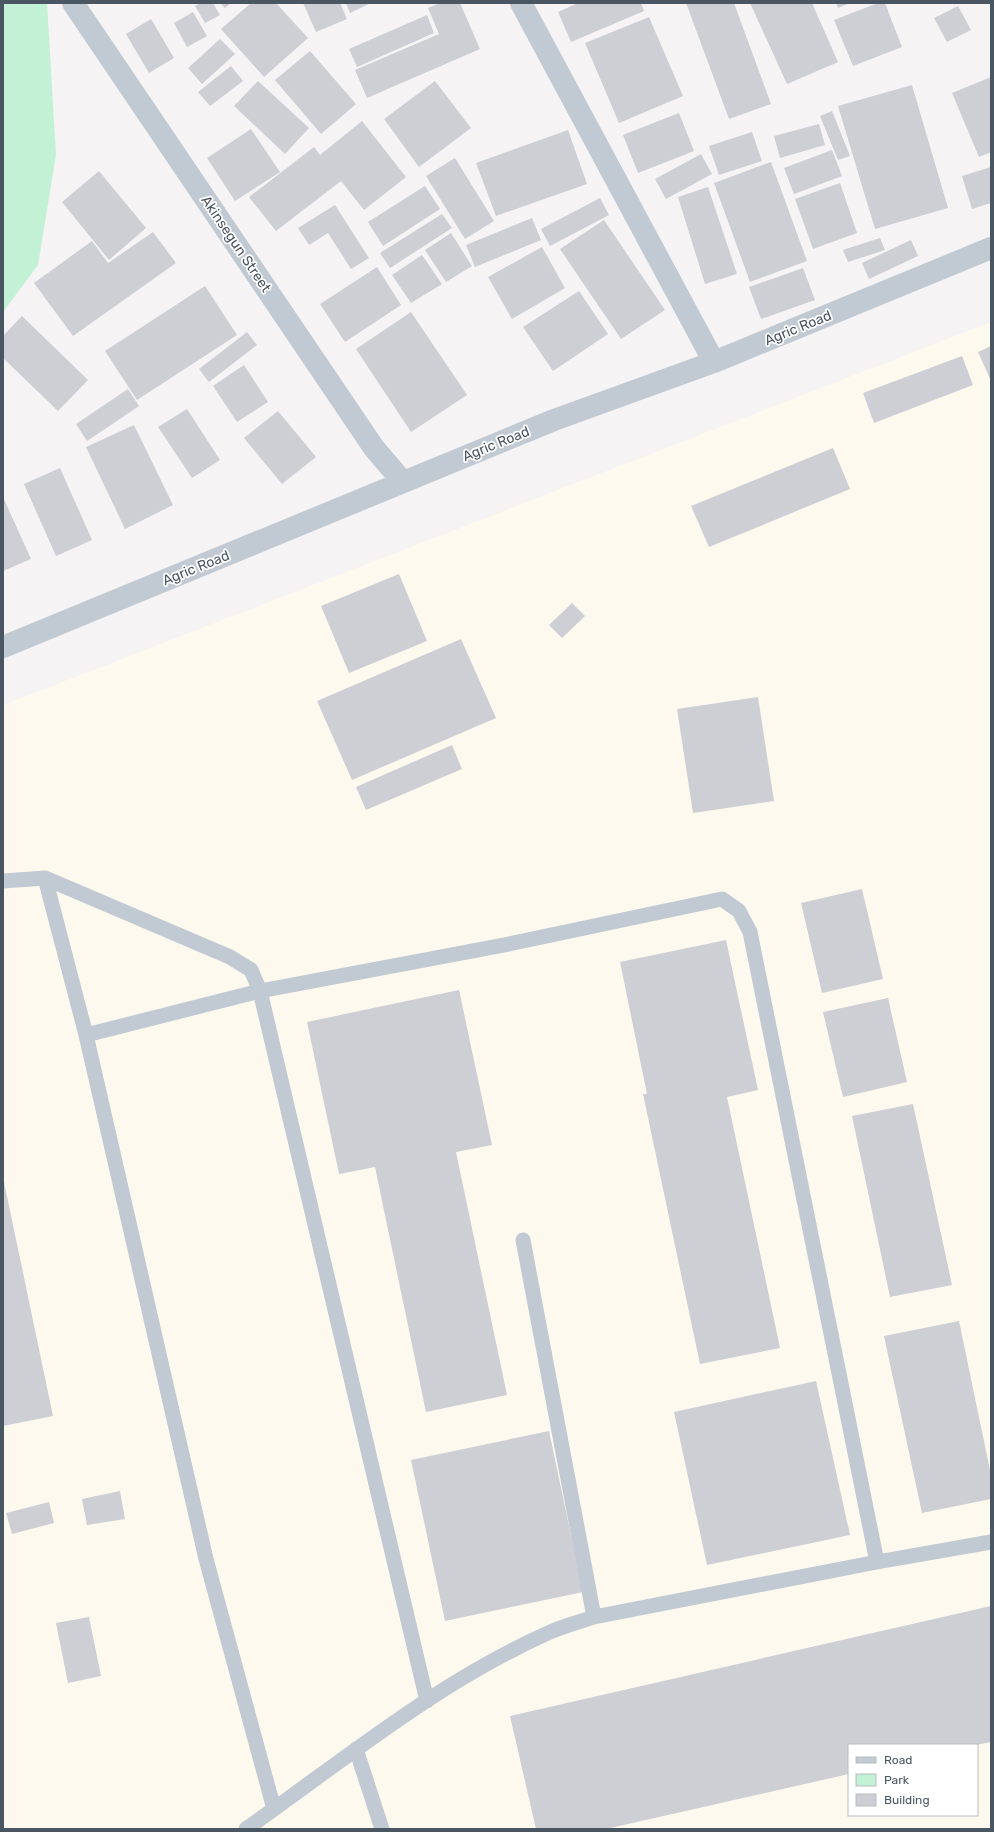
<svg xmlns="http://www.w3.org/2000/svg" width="994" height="1832" viewBox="0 0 994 1832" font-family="Rubik,sans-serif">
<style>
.commercial{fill:#fdf9ef;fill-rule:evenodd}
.green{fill:#c3f1d5}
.building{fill:#cdcfd5}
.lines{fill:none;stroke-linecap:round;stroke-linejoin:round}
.lane{stroke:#c1cad2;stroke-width:15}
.street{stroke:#c1cad2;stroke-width:22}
.labels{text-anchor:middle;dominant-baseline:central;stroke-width:3.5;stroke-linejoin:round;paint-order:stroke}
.street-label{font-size:14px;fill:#4a5661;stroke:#fff}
</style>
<rect width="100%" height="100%" fill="#f5f3f3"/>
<path class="commercial" d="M991 322V1829H3V705ZM849 1745H977V1815H849Z"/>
<path class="green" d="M3 3H47L56 155 38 265 3 312Z"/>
<path class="building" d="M200 3H213L220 15 205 23 195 6Z
M220 3H231L225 8Z
M251 3H276L308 38 264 77 221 29Z
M303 3H340L347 19 316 32Z
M346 3H371L350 13Z
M440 3H460L480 49 367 98 355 70 439 34 428 8Z
M578 3H641L644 11 571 42 558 12Z
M686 3H734L771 104 729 119Z
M750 3H812L838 62 787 84Z
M836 3H850L838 8Z
M878 3H885L902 47 853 66 834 20Z
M958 6 971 30 947 42 934 18Z
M193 12 207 36 187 47 174 23Z
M427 15 434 33 357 67 349 49Z
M649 17 683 96 619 123 585 43Z
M151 19 174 58 149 73 126 34Z
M220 39 235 54 202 84 188 68Z
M310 51 356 104 321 134 275 80Z
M231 66 243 81 210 106 198 92Z
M991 77V152L979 157 952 93Z
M258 81 309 128 285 154 234 106Z
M435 81 471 128 419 167 384 119Z
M912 85 948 208 875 229 838 106Z
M832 111 850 156 838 160 820 116Z
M679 113 694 151 638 173 623 135Z
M362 121 406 177 364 210 341 181 276 231 249 197 314 147 320 155Z
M819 124 825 145 780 158 774 136Z
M251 129 280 172 235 201 207 158Z
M568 130 587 184 496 216 476 163Z
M752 132 762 161 719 175 709 146Z
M832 150 842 176 794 194 784 168Z
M701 154 712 174 666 199 655 179Z
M455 158 494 221 465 239 426 176Z
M771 162 807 261 750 282 714 183Z
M991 167V203L972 209 962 176Z
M99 171 146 228 109 260 62 202Z
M840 183 857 233 813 249 795 199Z
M425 186 440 209 383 246 368 222Z
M708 187 737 274 705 284 678 197Z
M600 198 609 215 550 246 541 229Z
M335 205 369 258 351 269 328 233 309 245 298 228Z
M442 214 452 228 390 268 380 253Z
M532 218 541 240 475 267 466 245Z
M604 220 665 310 621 339 560 249Z
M153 232 176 263 73 336 34 283 92 241 108 263Z
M451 233 472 266 446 282 425 250Z
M880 238 885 250 848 262 843 250Z
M911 240 918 256 869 279 862 263Z
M542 247 565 288 512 319 488 277Z
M422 255 442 284 411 303 392 275Z
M377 267 401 305 345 342 320 304Z
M803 268 815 300 761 319 749 287Z
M205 286 237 335 137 400 105 351Z
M579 291 608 334 553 371 523 327Z
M411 312 467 395 411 432 356 349Z
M22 316 88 380 58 411 3 358V336Z
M247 332 257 345 209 382 199 369Z
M991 346V381L978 352Z
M962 356 973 385 874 423 863 393Z
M244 365 268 402 237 422 213 386Z
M128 389 139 406 87 441 76 424Z
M187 409 220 460 192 478 158 427Z
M278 411 316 457 282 484 244 438Z
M134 425 173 505 125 529 86 447Z
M833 448 850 489 709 547 691 506Z
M60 468 92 540 56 556 24 484Z
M3 497 31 559 3 571Z
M399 574 427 641 349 673 321 606Z
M572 603 585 616 562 638 549 625Z
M461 639 496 718 352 780 317 701Z
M758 697 774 801 693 813 677 709Z
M452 745 462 769 366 810 356 787Z
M862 889 883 979 822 993 801 903Z
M726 940 758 1090 727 1097 780 1348 700 1364 643 1094H647L620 962Z
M459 990 492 1145 456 1152 507 1395 426 1412 375 1167 339 1174 307 1022Z
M888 998 907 1082 843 1097 823 1012Z
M913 1104 952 1285 890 1297 852 1116Z
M4 1182 53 1416 3 1426V1183Z
M959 1321 991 1475V1499L922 1513 884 1336Z
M816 1381 850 1535 707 1565 674 1412Z
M549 1431 583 1592 445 1621 411 1460Z
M120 1491 125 1519 87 1525 82 1499Z
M49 1502 54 1523 12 1534 6 1513Z
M991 1606V1742L976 1745H849V1774L606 1829H536L510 1716Z
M89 1617 101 1676 68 1683 56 1623Z"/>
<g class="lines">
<path class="lane" d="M45 878 230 957 251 970 260 991 427 1701
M3 881 45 878 86 1035 206 1559 274 1809
M86 1035 260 991 509 944 722 899 739 911 750 932 877 1562
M523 1240 594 1617
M356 1749 382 1829
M246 1829C344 1760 438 1682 548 1633 563 1626 579 1622 594 1617L877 1562 991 1542"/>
<path class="street" d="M73 3 374 448 403 482
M521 3 714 362
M3 647 554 420 714 362 991 248"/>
</g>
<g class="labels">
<g class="street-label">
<text transform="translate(236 244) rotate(56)">Akinsegun Street</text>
<text transform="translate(798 328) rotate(-22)">Agric Road</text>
<text transform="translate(496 444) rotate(-22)">Agric Road</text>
<text transform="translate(196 568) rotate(-22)">Agric Road</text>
</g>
</g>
<rect width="994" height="1832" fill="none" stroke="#4a5661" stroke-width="8"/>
<rect x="848" y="1744" width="130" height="72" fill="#ffffff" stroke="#b7bbc0"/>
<rect x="856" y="1757" width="20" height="6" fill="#c1cad2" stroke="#b7bbc0"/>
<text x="884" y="1764" font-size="12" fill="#4a5661">Road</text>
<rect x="856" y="1774" width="20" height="12" fill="#c3f1d5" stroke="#b7bbc0"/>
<text x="884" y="1784" font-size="12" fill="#4a5661">Park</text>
<rect x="856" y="1794" width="20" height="12" fill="#cdcfd5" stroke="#b7bbc0"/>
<text x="884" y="1804" font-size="12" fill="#4a5661">Building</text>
</svg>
